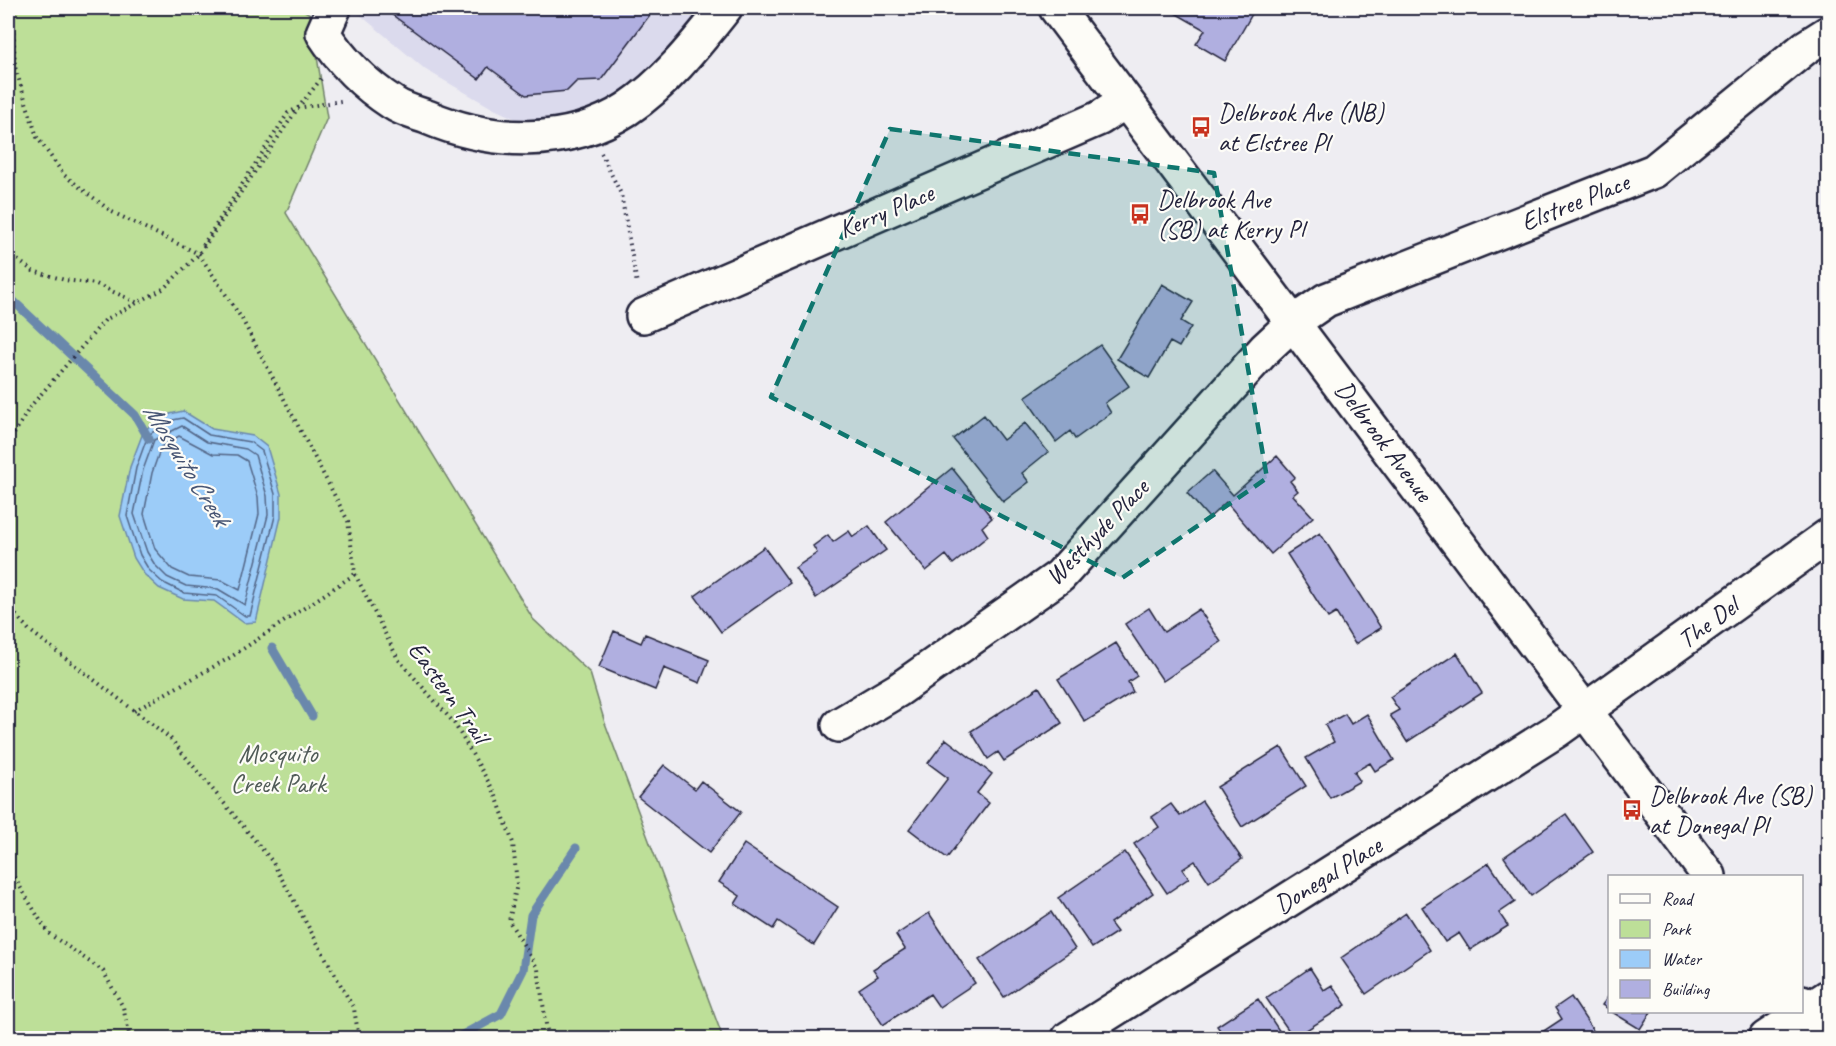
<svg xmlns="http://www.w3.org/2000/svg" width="1836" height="1046" viewBox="0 0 1836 1046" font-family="Caveat,sans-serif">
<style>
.built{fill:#dbdaed}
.green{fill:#bddf98;stroke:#70806a;stroke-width:1.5}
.water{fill:#9cccf8;stroke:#6b88ac;stroke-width:1.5}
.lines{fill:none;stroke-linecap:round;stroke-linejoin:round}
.shore{stroke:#536687;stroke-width:1.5}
.stream{stroke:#6b88ac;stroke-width:9}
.building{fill:#b0afe0;stroke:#22223b;stroke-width:1.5}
.minor-casing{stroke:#22223b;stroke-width:38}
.path{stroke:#22223b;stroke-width:4;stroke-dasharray:1.5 4.5;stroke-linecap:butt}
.minor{stroke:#fdfcf7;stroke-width:33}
.marked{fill:#0f766e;fill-opacity:0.2;stroke:#0f766e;stroke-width:4.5;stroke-dasharray:12 8;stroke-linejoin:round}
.labels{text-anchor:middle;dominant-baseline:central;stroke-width:4.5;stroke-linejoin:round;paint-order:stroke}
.poi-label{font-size:26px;fill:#22223b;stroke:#fdfcf7;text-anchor:start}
.street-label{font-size:26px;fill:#22223b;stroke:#fdfcf7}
.park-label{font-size:26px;fill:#505b57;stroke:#fdfcf7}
.water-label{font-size:27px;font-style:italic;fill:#475574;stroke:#fdfcf7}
</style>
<rect width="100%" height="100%" fill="#eeedf2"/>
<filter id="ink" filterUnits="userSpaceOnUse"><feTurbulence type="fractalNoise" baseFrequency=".0167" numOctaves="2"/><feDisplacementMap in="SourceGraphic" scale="12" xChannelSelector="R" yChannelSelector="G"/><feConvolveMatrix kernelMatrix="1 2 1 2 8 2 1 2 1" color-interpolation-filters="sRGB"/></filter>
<g filter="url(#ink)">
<path class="built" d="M352 8H710L627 108 546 133 494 109 426 70Z"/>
<path class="green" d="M8 8H300L310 14 327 118 286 213 533 619 590 673 605 723 723 1038H8Z"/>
<path class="water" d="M183 411 212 429 253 436 267 447 281 494V517L256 622 244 623 214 601 183 599 159 588 144 574 134 558 120 516 130 467 144 430 170 414Z"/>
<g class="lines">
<path class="shore" d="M183 418 209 435 250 442 262 451 275 494V516L250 616H245L217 596 184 593 162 582 149 570 140 555 127 516 136 468 148 435 173 420Z
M182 426 207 442 246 449 255 455 267 496 268 515 245 605 218 589 186 586 167 577 155 565 147 552 134 514 143 470 154 440Z
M179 436 213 454 237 455 247 461 258 497 259 514 240 590 221 580 189 577 172 569 155 549 144 514 152 473 161 447Z"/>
<path class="stream" d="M8 296 135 415 149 439
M272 648 312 716
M457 1038 501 1014 523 970 531 915 576 848"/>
</g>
<path class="building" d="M383 8H655L601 80 577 81 567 91 526 95 488 67 479 79Z
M1172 8H1242L1252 14 1225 61 1196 44 1205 30 1170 10Z
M1284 8H1308L1285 13Z
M1162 284 1193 302 1181 321 1191 327 1179 347 1170 342 1149 378 1117 359Z
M1100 345 1129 386 1105 403 1111 413 1075 439 1070 431 1056 442 1025 397Z
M984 415 1003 440 1025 423 1048 452 1022 473 1029 482 1003 502 953 439Z
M1277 456 1295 477 1290 481 1298 491 1293 495 1313 517 1271 554 1226 502 1209 518 1187 493 1212 471 1233 495Z
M952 468 992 518 982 527 988 536 953 564 946 555 926 571 886 522Z
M869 526 886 550 816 598 795 568 817 553 813 546 828 535 833 542 849 531 853 537Z
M1320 533 1381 628 1355 644 1336 613 1328 618 1287 554Z
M764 547 790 583 721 632 695 596Z
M1149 608 1164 632 1199 609 1221 642 1163 681 1125 624Z
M614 631 641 643 645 634 709 660 700 683 664 668 655 690 599 667Z
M1116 643 1137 676 1128 682 1133 692 1085 722 1058 679Z
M1457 653 1482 693 1407 742 1390 715 1399 710 1390 697Z
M1039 687 1062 723 1004 761 998 752 988 759 971 731Z
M1345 714 1351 724 1367 714 1394 760 1375 771 1370 763 1354 772 1360 781 1330 798 1306 758 1334 742 1325 725Z
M946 739 992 774 977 793 989 803 947 858 909 829 948 778 928 763Z
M1281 747 1306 786 1242 827 1217 787Z
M664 765 695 789 701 781 741 812 709 853 638 797Z
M1202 801 1242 859 1209 882 1195 861 1183 869 1189 878 1167 893 1134 844 1159 827 1152 817 1171 804 1180 816Z
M1566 814 1593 852 1531 896 1504 857Z
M744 844 838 907 814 945 778 921 773 929 735 904 740 896 719 882Z
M1125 852 1153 893 1110 923 1117 932 1092 948 1058 898Z
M1489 863 1515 902 1499 913 1508 926 1470 950 1459 933 1445 942 1422 907Z
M1051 912 1075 949 1004 997 979 960Z
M929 913 975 983 939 1007 930 994 883 1025 859 989 878 976 873 969 905 949 896 935Z
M1406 913 1430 950 1366 994 1341 958Z
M1310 968 1324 990 1332 985 1346 1005 1294 1038 1266 998Z
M1610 994V1010L1602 1005Z
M1571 997 1598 1038H1533L1562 1019 1555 1008Z
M1258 999 1284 1038H1213L1222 1033 1217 1026Z
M1612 1012H1651L1640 1029Z"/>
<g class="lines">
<g class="minor-casing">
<path id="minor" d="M334 8 323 33C341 61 365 85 393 103 403 110 416 113 427 117 491 144 567 148 627 109 666 83 697 43 725 8
M1056 8 1709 876
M643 316 1100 118 1126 101
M839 725 898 690 1060 576 1265 349 1294 322 1326 300 1654 171 1806 47 1828 33
M1802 1002 1828 1036
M1069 1038 1556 731 1828 536
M1766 1038 1828 997"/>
</g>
<path class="path" d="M12 8 15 67 37 137 64 175 112 212 199 254 242 319 348 521 355 574 398 659 454 723 495 793 513 843 517 884 509 921 538 969 548 1038
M601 153 621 194 637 284
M203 245 288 113 298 108 341 101
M8 253 33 271 65 280 96 284 138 303
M8 444 30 407 105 320 163 289 199 254 298 108 321 79
M8 606 29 630 170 738 272 861 354 1009 359 1038
M134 711 231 657 355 574
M8 867 48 933 103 971 123 1007 130 1038"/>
<use href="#minor" class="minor"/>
</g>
</g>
<path class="marked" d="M890 129 1214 173 1267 478 1122 578 771 397Z"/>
<defs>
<g id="bus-bare" transform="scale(1.62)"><path d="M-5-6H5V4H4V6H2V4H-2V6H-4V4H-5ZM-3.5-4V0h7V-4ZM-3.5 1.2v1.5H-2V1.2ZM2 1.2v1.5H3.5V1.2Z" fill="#c8321e" stroke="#fdfcf7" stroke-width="2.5" paint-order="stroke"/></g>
</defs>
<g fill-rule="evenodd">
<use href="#bus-bare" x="1201" y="127"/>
<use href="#bus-bare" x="1140" y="214"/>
<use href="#bus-bare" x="1632" y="810"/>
</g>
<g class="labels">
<g class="poi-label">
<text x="1218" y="112">Delbrook Ave (NB)<tspan x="1218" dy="30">at Elstree Pl</tspan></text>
<text x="1157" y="199">Delbrook Ave<tspan x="1157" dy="30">(SB) at Kerry Pl</tspan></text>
<text x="1649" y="795">Delbrook Ave (SB)<tspan x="1649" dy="30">at Donegal Pl</tspan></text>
</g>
<g class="street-label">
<text transform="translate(1575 202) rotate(-22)">Elstree Place</text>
<text transform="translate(886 211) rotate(-23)">Kerry Place</text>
<text transform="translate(1384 441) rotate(53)">Delbrook Avenue</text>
<text transform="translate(1097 532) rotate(-46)">Westhyde Place</text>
<text transform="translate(1708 623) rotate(-36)">The Del</text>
<text transform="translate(449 692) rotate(54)">Eastern Trail</text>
<text transform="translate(1328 875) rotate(-32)">Donegal Place</text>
</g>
<g class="park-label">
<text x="278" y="753">Mosquito<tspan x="278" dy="30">Creek Park</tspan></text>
</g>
<g class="water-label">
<text transform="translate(187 464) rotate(58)">Mosquito Creek</text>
</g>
</g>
<rect width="1836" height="1046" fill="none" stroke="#fdfcf7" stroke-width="30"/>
<rect x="15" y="15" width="1806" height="1016" fill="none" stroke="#22223b" stroke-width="2" filter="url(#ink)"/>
<rect x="1608" y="875" width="195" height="138" fill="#fdfcf7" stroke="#a5a5ac" stroke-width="1.5"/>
<rect x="1620" y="894" width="30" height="9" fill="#fdfcf7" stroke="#a5a5ac" stroke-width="1.5"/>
<text x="1662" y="905" font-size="18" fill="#22223b">Road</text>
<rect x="1620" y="920" width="30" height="18" fill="#bddf98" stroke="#a5a5ac" stroke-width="1.5"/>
<text x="1662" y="935" font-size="18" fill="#22223b">Park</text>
<rect x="1620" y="950" width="30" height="18" fill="#9cccf8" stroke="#a5a5ac" stroke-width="1.5"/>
<text x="1662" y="965" font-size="18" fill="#22223b">Water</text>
<rect x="1620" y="980" width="30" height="18" fill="#b0afe0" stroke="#a5a5ac" stroke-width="1.5"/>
<text x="1662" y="995" font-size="18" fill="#22223b">Building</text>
</svg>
